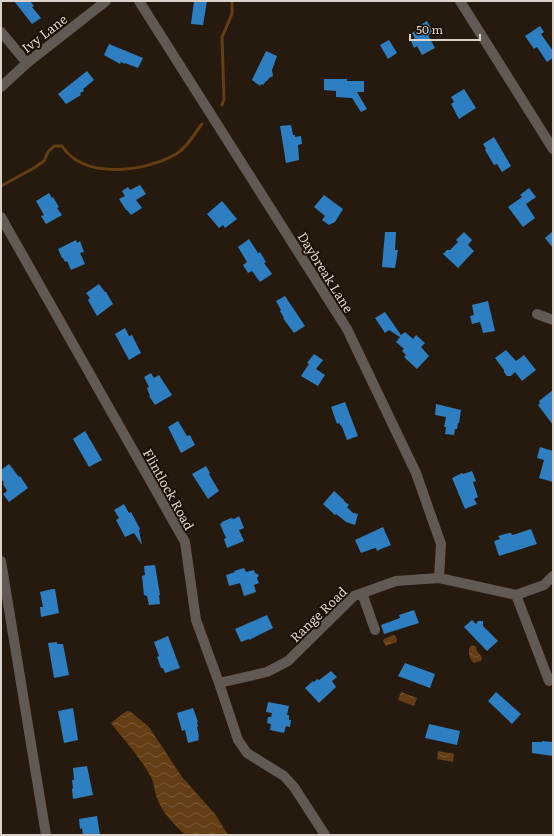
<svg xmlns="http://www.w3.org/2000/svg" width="554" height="836" viewBox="0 0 554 836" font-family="Literata,serif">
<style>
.water{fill:url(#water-waves)}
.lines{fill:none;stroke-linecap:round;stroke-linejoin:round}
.stream{stroke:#653d14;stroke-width:3}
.building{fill:#2e7fc2}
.minor{stroke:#615a54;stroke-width:10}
.labels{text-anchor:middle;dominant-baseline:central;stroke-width:4;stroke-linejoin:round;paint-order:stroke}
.street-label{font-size:13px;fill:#dbd2ca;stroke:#1d1106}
</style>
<defs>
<pattern id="water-waves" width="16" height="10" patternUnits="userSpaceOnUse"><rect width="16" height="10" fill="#653d14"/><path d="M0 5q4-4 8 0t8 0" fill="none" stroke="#7a5835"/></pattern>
</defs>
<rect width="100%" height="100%" fill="#261a0e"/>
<path class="water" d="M394 635 397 639V642L386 646 383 641 384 639Z
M472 645 476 647 477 651 482 657 481 661 474 663C469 660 469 653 469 648Z
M401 692 417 698 414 706 398 700Z
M127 711 131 712 149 727 182 777 215 814 228 835H185C174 824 162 813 157 798 154 791 154 781 150 775 139 756 124 740 111 723L121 715Z
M438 751 454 754 453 762 437 759Z"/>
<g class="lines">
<path class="stream" d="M222 105 224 99 222 37 232 14V1
M1 186 34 168 44 161 48 152 54 146H62C84 180 145 172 176 154 187 148 194 134 202 124"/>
</g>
<path class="building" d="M14 1H30L34 6 32 7 41 18 32 24Z
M194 1H207L203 25 191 24Z
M427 21 433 32 428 35 435 48 422 55 417 46 414 48 411 41 415 38 412 33 419 29 417 27Z
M540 26 544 32 541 34 553 51V58L547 62 537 47 534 49 525 36Z
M389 40 397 53 388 59 380 45Z
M109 44 143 58 138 68 125 63V64L121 62 120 64 104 55Z
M266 51 277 56 272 70 273 76 269 78 267 81H266L263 85 261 84 260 86 252 80Z
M87 71 94 80 83 89 84 91 80 93 81 95 66 104 58 94Z
M324 79H347V81H364V92H357L367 109 361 112 352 98 336 97V91L324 90Z
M464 89 476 108 459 119 451 104 454 102 451 97Z
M291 125 293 135H295V137L301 136 302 144 298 145 299 160 286 163 280 126Z
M494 137 511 166 502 172 497 164 494 165 485 150 486 149 483 144Z
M140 185 146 194 136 200 142 208 131 215 127 210H126L119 199 125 196 122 191 128 187 130 190Z
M529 188 536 197 526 204 535 218 523 227 508 207 522 197 520 195Z
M49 193 52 198 53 197 59 207 57 208 62 215 46 224 41 216 44 215 36 201Z
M324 195 343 209 335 222 329 225 322 220 325 216 314 207Z
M222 201 237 219 225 228 223 225 219 228 207 214Z
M553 231V248L545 238Z
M385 232H396L395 250H398L395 268 382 267Z
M464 232 472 240 468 245 474 251 458 268 443 254 447 250H450L458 242 456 240Z
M249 239 258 253 260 252 266 262 264 263 272 274 260 282 252 271 248 273 243 265 247 262 238 247Z
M76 240 77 243 80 241 84 252 80 253 85 264 71 270 67 261 65 262 63 258H62L58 249Z
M99 284 105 292H106L113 304 97 316 89 302 88 300 90 298 86 293Z
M285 296 305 326 294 333 283 318H284L280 311 281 310 276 301Z
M488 301 495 331 483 333 480 322 472 324 470 316 474 315 472 305Z
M385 312 401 335 405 332 413 339 416 335 425 343 421 347 429 356 417 369 404 357 406 355 402 351 404 349 396 342 400 337 389 330 385 333 375 318Z
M125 328 129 336 132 335 141 353 129 360 115 334Z
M506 350 516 361 524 355 536 370 522 381 515 372 511 376H507L504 372V370L495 358Z
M314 354 323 360 316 369 325 375 318 386 301 376 309 364 307 363Z
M151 373 154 378 159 375 172 395 155 405 149 396H150L147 388 149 387 144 377Z
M553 390V425L538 405 540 403 539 401Z
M345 402 358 436 347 440 342 427 339 423 337 424 331 407Z
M436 404 461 410 459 423H458L457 429H455L454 435 445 434 446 427H444L446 417 435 415Z
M178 421 187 436 190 435 195 445 181 453 168 427Z
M85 431 102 460 89 467 73 439Z
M540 447 553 451V482L539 478 544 460 537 458Z
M9 464 19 477 20 476 28 488 9 502 3 494 7 491 3 484 4 483 1 478V470Z
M206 466 210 473 209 474 219 491 208 499 192 474Z
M472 471 476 481 473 482 478 497 474 499 477 504 465 509 452 478 462 473 463 474Z
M334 491 344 500V501L349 505 347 507 353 513 358 514 355 525 346 522 336 514 335 515 323 504Z
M124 504 129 513 131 512 140 529 139 530 142 545 134 533 125 537 116 520 119 518 114 510Z
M239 516 244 528 239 530 244 541 227 548 224 539 226 538 220 524 222 523V522L231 518 234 519Z
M383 527 391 545 381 549 377 551 376 548 372 549 361 553 355 540Z
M531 529 537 544 499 556 494 541 500 539 498 536 509 533H511L512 535 516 534Z
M155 565 160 595H159L160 604 149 605 147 596 144 595 142 576 145 575 144 566Z
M244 568 246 572 254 570 255 573 259 575 257 578 259 583 254 585 256 592 244 596 240 583 229 586 226 575 235 572 234 571Z
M52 589H55L59 613 41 617 40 607H43L40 592Z
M414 610 419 623 384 634 381 625 400 618 399 615Z
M267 615 273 628 249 640V639L241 642 235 629Z
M472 620 476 624 478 621H483V626L498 641 487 651 464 627Z
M168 636 180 668 165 673 163 668H161L157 657 159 656 154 642Z
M57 642V644H63L69 675 54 678 48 643Z
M405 663 435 674 430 688 398 676Z
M331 671 337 677 332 681 336 687 319 703 305 688 313 681 314 682 317 679 319 680Z
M496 692 521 714 512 724 488 701Z
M268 702 289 706 287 715H289V720H291L290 727 286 726 284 733 270 730 271 724 267 723 268 717H271L272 713 266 712Z
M73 708 78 740 64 743 58 711Z
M193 708 198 722H197L198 727H197L199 737H198L199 740 188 743 185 730 182 731 177 713Z
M429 724 460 731 457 745 425 738Z
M542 741 553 742V756L532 753V742H542Z
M87 766 93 795 73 799 72 789 73 788 72 780H74L73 768Z
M97 816 100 835H83L82 828 80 829 79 819Z"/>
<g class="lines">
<path class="minor" d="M139 1 347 329 416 473 441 544 439 578
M460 1 553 149
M1 32 27 63
M1 87 27 63 106 1
M1 217 185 542 196 620 219 683 238 740 247 753 284 776 294 787 325 835
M537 314 553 320
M1 561 46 835
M362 593 375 630
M516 595 549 681
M219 683 267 672 288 661 354 596 396 581 439 578 516 595 544 585 553 576"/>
</g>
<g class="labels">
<g class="street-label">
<text transform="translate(44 33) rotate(-38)">Ivy Lane</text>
<text transform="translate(326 272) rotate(58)">Daybreak Lane</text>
<text transform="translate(169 489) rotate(61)">Flintlock Road</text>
<text transform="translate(318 614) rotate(-44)">Range Road</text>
</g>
</g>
<rect width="554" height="836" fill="none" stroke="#dbd2ca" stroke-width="4"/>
<path d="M410 34v6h70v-6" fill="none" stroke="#dbd2ca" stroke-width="2"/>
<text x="416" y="34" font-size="12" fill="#dbd2ca" stroke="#1d1106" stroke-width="3" paint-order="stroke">50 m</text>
</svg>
